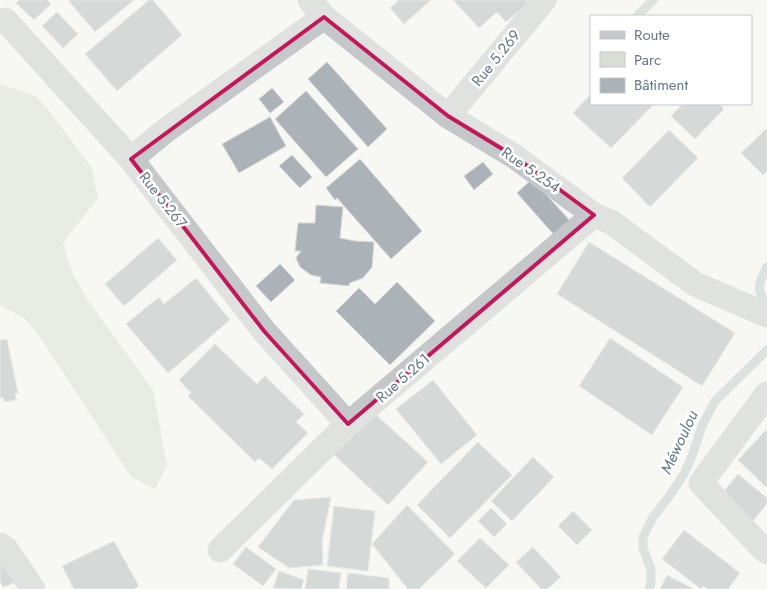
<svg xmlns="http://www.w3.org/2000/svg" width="767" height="589" viewBox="0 0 767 589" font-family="Jost,sans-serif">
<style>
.green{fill:#d8ded4}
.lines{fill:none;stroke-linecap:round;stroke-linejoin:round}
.stream{stroke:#b9c7ca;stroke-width:9}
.building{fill:#abb3b9;stroke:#d8d8d6}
.minor{stroke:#c4c8cb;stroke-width:25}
.marked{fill:none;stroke:#c2185b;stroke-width:4;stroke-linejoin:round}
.labels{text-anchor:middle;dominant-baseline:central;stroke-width:5;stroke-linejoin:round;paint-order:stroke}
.street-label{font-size:15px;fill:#657885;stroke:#fff}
.water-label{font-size:16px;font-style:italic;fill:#617a82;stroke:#fff}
</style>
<rect width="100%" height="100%" fill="#f7f7f3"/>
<path class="green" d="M0 84 36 96 53 116 92 168 98 198 63 243 72 272 87 299 153 390 167 465 155 489 131 477 42 340 24 318 0 305Z"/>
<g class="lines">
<path class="stream" d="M637 16 653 0
M767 267C759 281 755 291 767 304
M649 589 651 583V569L643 548V537L653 517 668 498 684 474 692 456 702 426 715 401 767 350"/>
</g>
<path class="building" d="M19 0H47L51 4 34 20 16 3Z
M68 0H134L95 32Z
M149 0H153L182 35 117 91 85 54Z
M399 0H431L404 24 390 8Z
M453 0H526L529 2 506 22 497 12 479 28Z
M57 12 78 34 63 48 42 26Z
M327 62 387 129 368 147 308 79Z
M272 88 284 102 270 113 259 99Z
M306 91 358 149 326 177 275 119Z
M591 94V104H654L611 148 573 113Z
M683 104H719L724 109 695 139 671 116Z
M270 117 286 146 239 173 222 144Z
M767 128V171L763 175 741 153Z
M669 130 698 158 650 207 622 178Z
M292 155 312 177 300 188 279 166Z
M360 159 422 231 391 259 337 198 335 200 326 188Z
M483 162 493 174 474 190 464 176Z
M532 179 572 223 556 237 517 193Z
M316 205 343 207 340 238 355 241 374 242 372 267 363 278 350 283 349 286 320 283 321 277 311 275 300 267 296 258 301 251H295L298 223H315Z
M158 238 177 260 124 306 105 284Z
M589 242 735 333 702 386 557 294Z
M280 264 295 280 271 302 256 286Z
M196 278 230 320 168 373 126 324 159 297 164 304Z
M397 282 435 321 390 365 336 311 359 288 375 304Z
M610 338 683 387 652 435 579 386Z
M7 339 18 393 15 394 16 400 4 402 3 397 0 398V340Z
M215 344 257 384 265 376 304 414 296 422 308 433 272 469 259 458 255 462 188 396 191 393 179 380Z
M433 380 477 435 441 464 396 409Z
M373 412 428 462 388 505 333 454Z
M767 429V488L738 460Z
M478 442 512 475 450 538 417 505Z
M533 457 554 477 512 521 491 501Z
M738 474 767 498V504L753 521 722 494Z
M331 497 322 542 323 565 289 568 258 547 294 500Z
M407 505 455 554 419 589H408L372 544Z
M334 506 375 511 368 571 327 566Z
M491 508 507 524 494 537 478 521Z
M573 511 592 530 577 545 558 526Z
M684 530 740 573 728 589H708L703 586 701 589 662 559Z
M480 538 509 565 486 588 457 561Z
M114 541 139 586 134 589H74L62 566Z
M246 547 276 569 263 586 233 564Z
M533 547 561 577 547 589H541L516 562Z
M0 560 19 581 3 587 0 581Z
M308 569 341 573 339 589H305Z
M279 571 304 580 301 589 273 588Z
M348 573 389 578V589H346Z
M667 575 694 589H660Z"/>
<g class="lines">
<path class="minor" d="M310 0 324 17 448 116 514 156 594 215 611 222 695 284 767 315
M324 17 165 131 131 159 264 331 348 424
M5 20 131 159
M448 116 544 0
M767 394 701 483 761 547 767 552
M0 545 6 549 33 589
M220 550 348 424 594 215"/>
</g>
<path d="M0 0H767V589H0ZM324 17 448 116 514 156 594 215 348 424 264 331 131 159Z" fill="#f7f7f3" fill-opacity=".55" fill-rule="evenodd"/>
<path class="marked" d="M324 17 448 116 514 156 594 215 348 424 264 331 131 159Z"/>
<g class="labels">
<g class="street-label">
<text transform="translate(496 58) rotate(-51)">Rue 5.269</text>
<text transform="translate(531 170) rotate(35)">Rue 5.254</text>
<text transform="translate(163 200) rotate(52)">Rue 5.267</text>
<text transform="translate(403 378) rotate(-41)">Rue 5.261</text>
</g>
<g class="water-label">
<text transform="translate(679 442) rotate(-65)">Méwoulou</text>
</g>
</g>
<rect x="590" y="15" width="162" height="90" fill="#ffffff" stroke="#c1c9ce"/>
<rect x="600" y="31" width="25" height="8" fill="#c4c8cb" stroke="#c1c9ce"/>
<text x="634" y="40" font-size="15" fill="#657885">Route</text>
<rect x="600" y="52" width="25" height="15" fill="#d8ded4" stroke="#c1c9ce"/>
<text x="634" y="65" font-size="15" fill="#657885">Parc</text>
<rect x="600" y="78" width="25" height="15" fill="#abb3b9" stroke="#c1c9ce"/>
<text x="634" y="90" font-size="15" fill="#657885">Bâtiment</text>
</svg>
